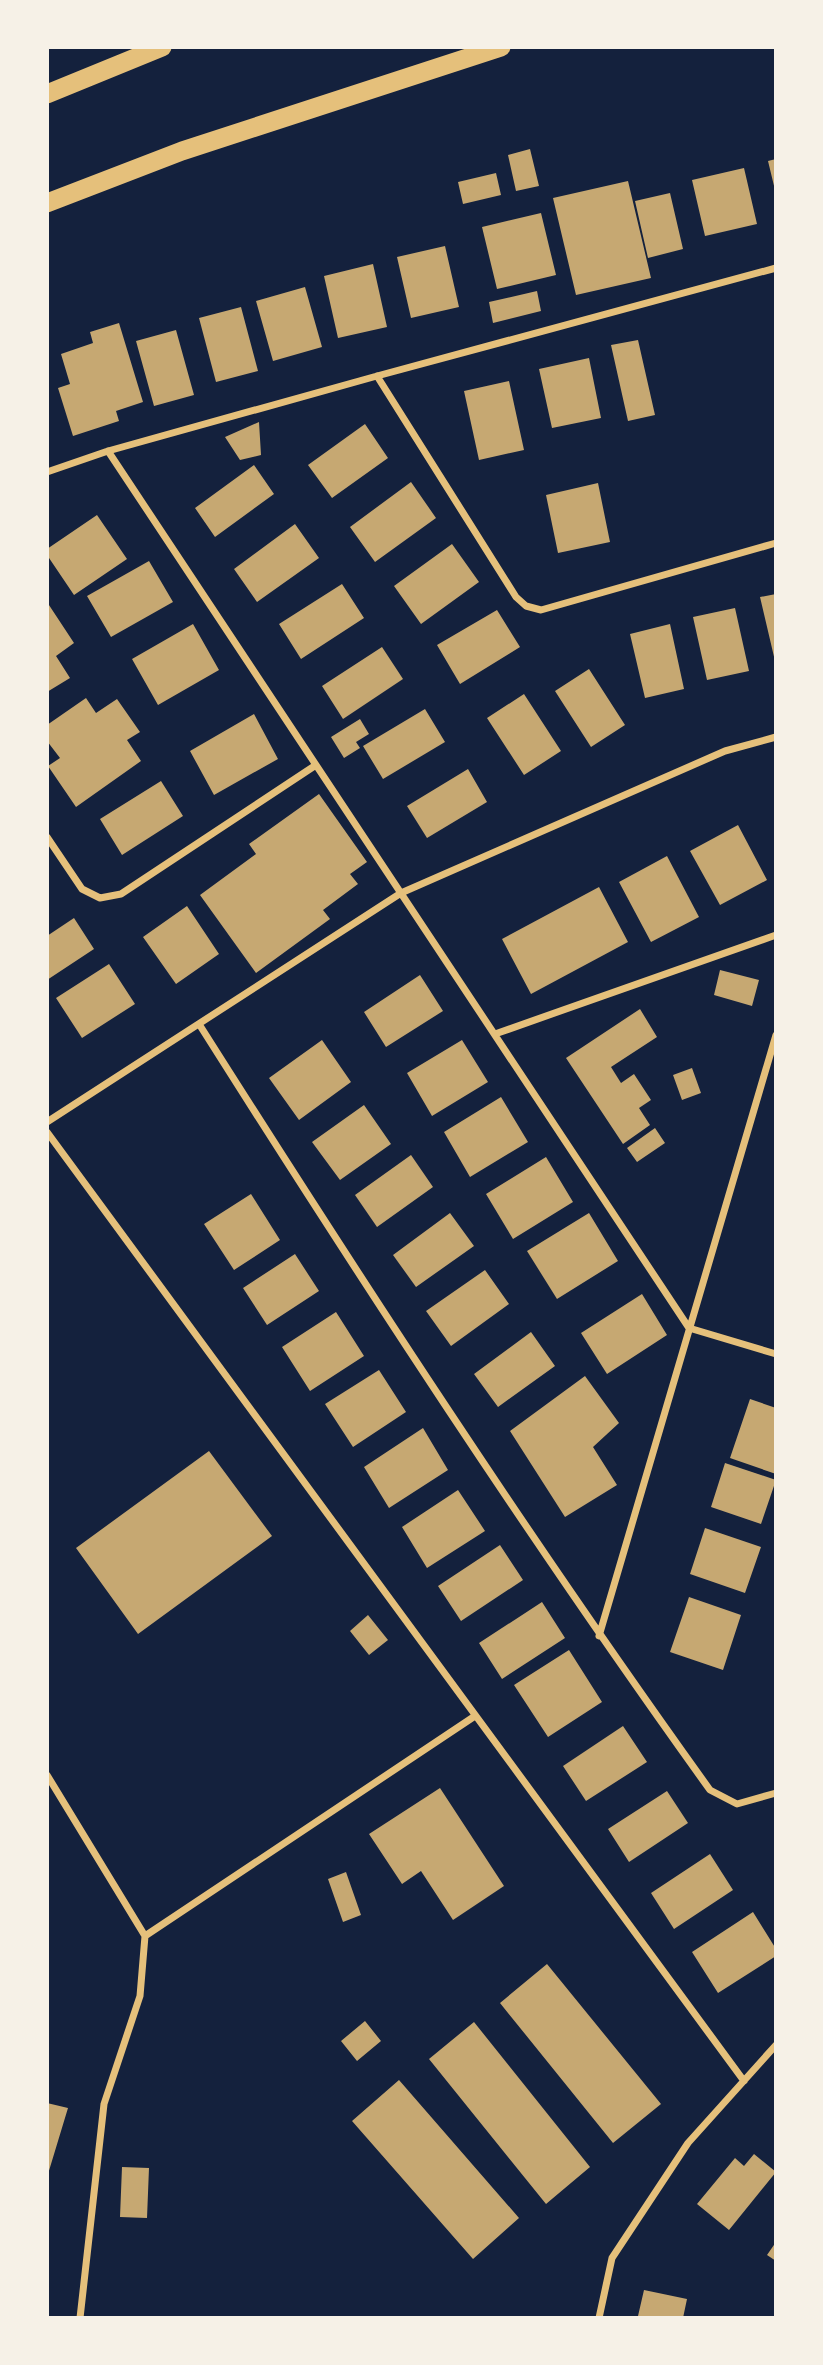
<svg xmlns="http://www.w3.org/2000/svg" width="823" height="2365" font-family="Poppins,sans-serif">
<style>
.building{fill:#c6a872}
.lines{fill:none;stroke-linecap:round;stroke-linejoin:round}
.minor{stroke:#e5c07b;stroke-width:7}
.trunk{stroke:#e5c07b;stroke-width:19}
</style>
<rect width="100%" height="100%" fill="#14213d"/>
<path class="building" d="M530 149 539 186 516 191 508 155Z
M776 159V190H775L768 161Z
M744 168 757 224 705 236 692 180Z
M496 173 501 195 463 204 458 182Z
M628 181 651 278 576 295 553 198Z
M670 193 683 249 648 258 635 201Z
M541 213 556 275 497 289 482 227Z
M445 246 459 307 411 318 397 257Z
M373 264 387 327 338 338 324 276Z
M305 287 322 347 273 361 256 301Z
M537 291 541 311 493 323 489 302Z
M241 307 258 371 216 382 199 318Z
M119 323 143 402 116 411 119 421 73 436 58 388 70 384 61 354 93 343 90 332Z
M176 330 194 395 154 406 136 341Z
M638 340 655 415 628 421 611 345Z
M589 358 601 418 552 428 539 369Z
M509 381 524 450 479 460 464 391Z
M259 422 261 455 240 460 225 437Z
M365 424 388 458 332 498 308 465Z
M254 465 274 494 215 537 195 508Z
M411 482 436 518 375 562 350 527Z
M598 483 610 542 558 553 546 495Z
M97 515 127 559 74 595 47 555V549Z
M295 524 319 558 257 602 234 569Z
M452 544 479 582 421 624 394 586Z
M149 561 173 602 111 637 87 596Z
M342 584 364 618 301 659 279 624Z
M776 594V661H775L760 597Z
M47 602 74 643 56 656 70 678 47 692Z
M735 608 749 671 707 680 693 617Z
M497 610 520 647 460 684 437 645Z
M193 624 219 670 158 705 132 659Z
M670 624 684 689 645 698 630 634Z
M382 647 403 679 343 719 322 686Z
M589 669 625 725 591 747 555 691Z
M524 694 561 751 524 775 487 718Z
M86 698 96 713 117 699 140 732 127 740 141 761 76 807 48 766 60 758 47 741V725Z
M425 709 445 742 383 779 363 746Z
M254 714 278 759 214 795 190 751Z
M360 719 369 734 356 742 360 748 344 758 331 737Z
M468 769 487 802 427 838 407 806Z
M161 781 183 816 122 855 100 819Z
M319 794 367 862 350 874 358 884 323 910 330 919 256 973 200 895 256 854 249 844Z
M738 825 767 880 720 905 690 851Z
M667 856 699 917 651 942 619 882Z
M599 887 628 942 531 994 502 939Z
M187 906 219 954 176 984 143 937Z
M74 918 94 949 47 980V936Z
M109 964 135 1004 82 1038 56 998Z
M720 970 759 980 752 1006 714 995Z
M420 975 443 1011 386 1047 364 1012Z
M640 1009 657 1037 611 1067 621 1083 634 1074 651 1100 639 1108 650 1125 623 1144 566 1058Z
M322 1040 351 1082 299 1120 269 1078Z
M462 1040 488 1082 432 1116 407 1073Z
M692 1068 701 1093 682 1100 673 1075Z
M501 1097 528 1142 470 1177 444 1132Z
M364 1105 391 1144 340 1180 312 1142Z
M655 1128 665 1143 637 1162 627 1148Z
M411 1155 433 1187 377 1227 355 1195Z
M546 1157 573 1202 513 1239 486 1194Z
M251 1194 280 1240 234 1270 204 1224Z
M450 1213 474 1246 416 1287 393 1255Z
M589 1213 618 1261 557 1299 527 1251Z
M295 1254 319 1291 267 1325 243 1288Z
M485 1270 509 1304 451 1346 426 1311Z
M642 1294 667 1335 607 1374 581 1333Z
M336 1312 364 1356 310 1391 282 1347Z
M531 1332 555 1366 498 1407 474 1374Z
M379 1370 406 1412 353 1447 325 1404Z
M585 1376 619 1423 593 1447 617 1485 565 1517 510 1431Z
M750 1399 776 1408V1474L730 1458Z
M423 1428 448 1470 389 1508 364 1467Z
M209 1451 272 1536 138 1634 76 1548Z
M725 1463 776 1480 761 1524 711 1507Z
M458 1490 485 1531 427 1568 402 1527Z
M705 1528 761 1547 745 1593 690 1574Z
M500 1545 523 1580 461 1621 438 1586Z
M689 1597 741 1615 723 1670 670 1652Z
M542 1602 565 1638 502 1679 479 1643Z
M368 1615 388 1640 369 1655 350 1631Z
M569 1650 602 1702 548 1737 514 1685Z
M623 1726 647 1762 586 1801 563 1766Z
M440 1788 504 1886 453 1920 421 1871 402 1884 369 1834Z
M667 1791 688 1823 629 1862 608 1829Z
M710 1854 733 1890 674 1929 651 1893Z
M346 1872 361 1915 343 1922 328 1879Z
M753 1912 776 1949V1956L718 1993 692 1952Z
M547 1964 661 2104 613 2143 500 2003Z
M365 2021 381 2041 357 2061 341 2041Z
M474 2022 590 2167 546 2204 429 2059Z
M399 2080 519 2218 473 2259 352 2121Z
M47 2103 68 2108 48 2174 47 2173Z
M754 2154 776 2172 729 2230 697 2204 735 2158 744 2166Z
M122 2167 149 2168 147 2218 120 2217Z
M776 2242V2261L767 2255Z
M644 2290 687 2299 683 2318 638 2316Z"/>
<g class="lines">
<path class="minor" d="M377 376 516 597 526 606 541 610 776 543
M108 451 689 1328 776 1354
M47 472 108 451 377 376 776 268
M47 837 82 889 100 898 121 894 316 765
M199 1024C363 1283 531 1541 710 1790L737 1804 776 1793
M495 1034 776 935
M47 1122 401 893 725 751 776 737
M47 1132 744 2081
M599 1636 776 1035
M47 1775 145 1936 140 1996 104 2104 80 2318
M145 1936 475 1716
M599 2318 612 2258 688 2143 776 2045"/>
<path class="trunk" d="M47 94 162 47
M47 203 182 151 501 47"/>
</g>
<rect width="823" height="2365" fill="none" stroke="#f6f1e7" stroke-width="98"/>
</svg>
